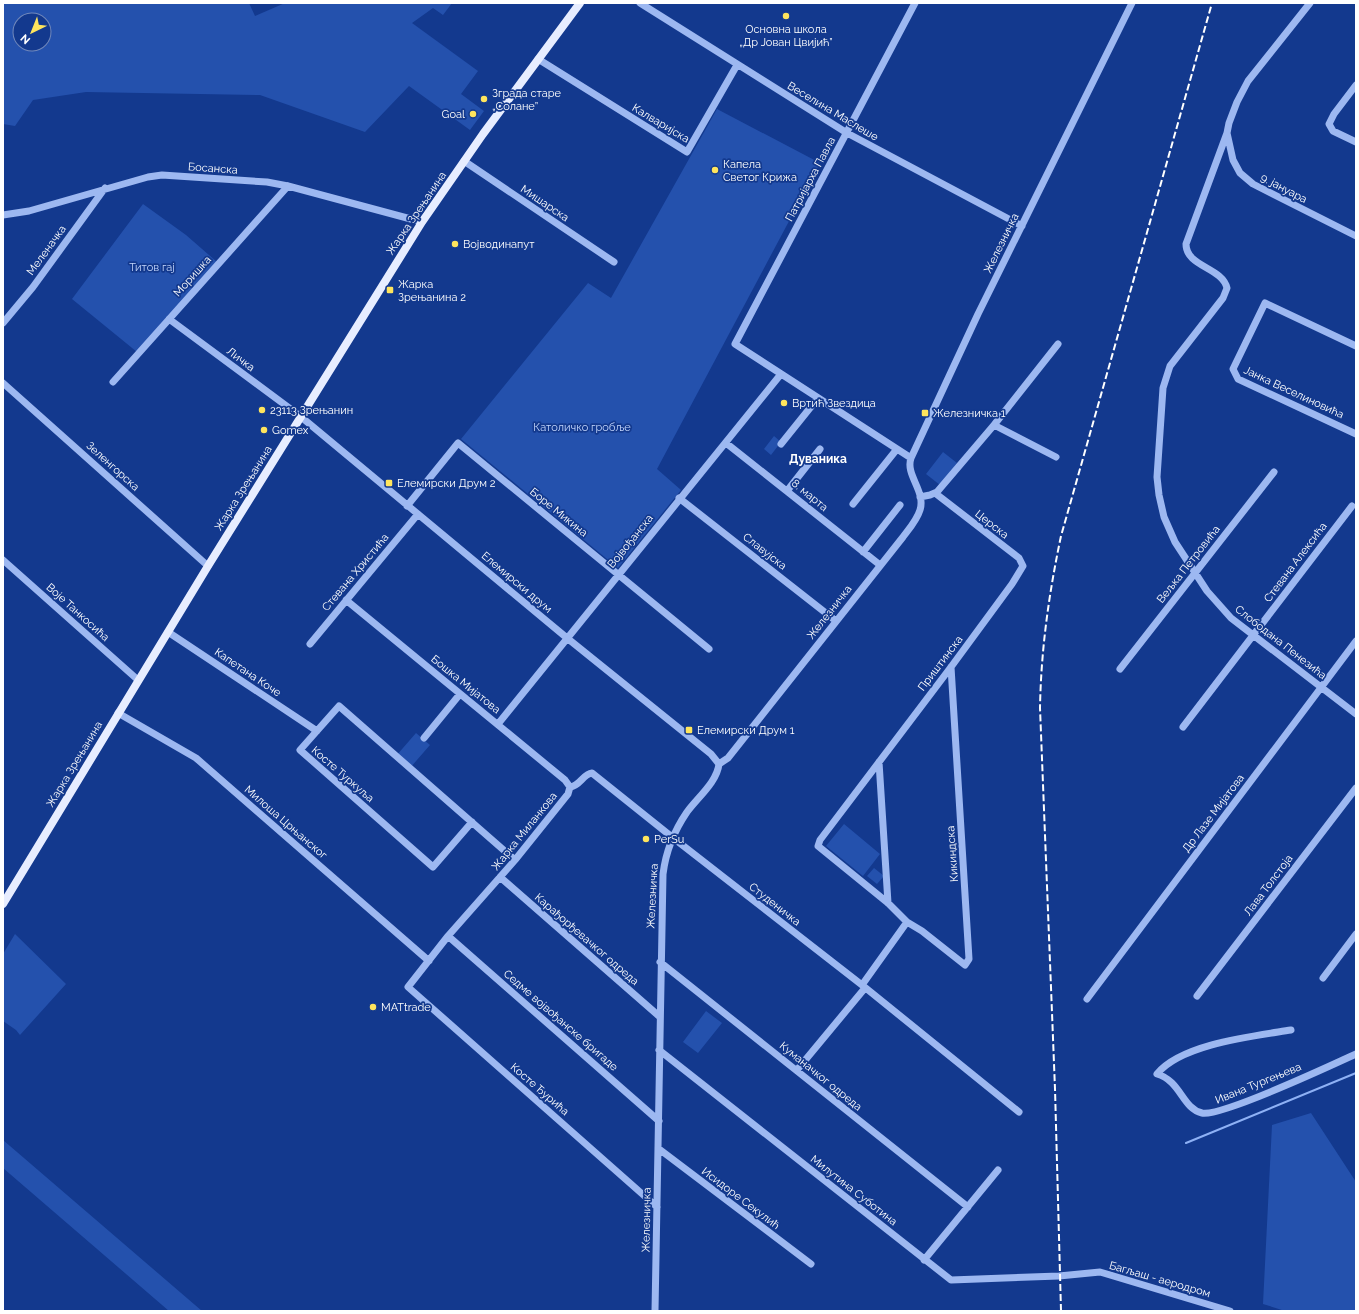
<svg xmlns="http://www.w3.org/2000/svg" width="1359" height="1314" font-family="Raleway,sans-serif">
<style>
.green{fill:#2451ad;fill-rule:evenodd}
.lines{fill:none;stroke-linecap:round;stroke-linejoin:round}
.stream{stroke:#8eb1f5;stroke-width:2}
.minor{stroke:#9db8f1;stroke-width:7}
.major{stroke:#e7edff;stroke-width:8}
.rail{stroke:#fff;stroke-width:2;stroke-dasharray:7 3;stroke-linecap:butt}
.poi-dot{fill:#ffe55d;stroke:#13398e;stroke-width:1.5}
.labels{text-anchor:middle;stroke-width:3.5;stroke-linejoin:round;paint-order:stroke}
.poi-label{font-size:11px;fill:#fff;stroke:#13398e;text-anchor:start}
.street-label{font-size:11px;fill:#fff;stroke:#13398e}
.park-label{font-size:11px;fill:#c4d6fc;stroke:#13398e}
.neighbourhood-label{font-size:12px;font-weight:bold;fill:#fff;stroke:#13398e}
</style>
<rect width="100%" height="100%" fill="#13398e"/>
<path class="green" d="M3 3H249L255 16 285 3H452L443 15 433 8 412 23 478 71 461 94 484 111 470 130 409 86 365 132 260 95 86 92 33 100 15 126 3 124ZM20 20H44V44H20Z
M717 109 820 163 657 469 681 490 618 568 461 439 588 283 611 298Z
M143 204 186 235 217 262 137 352 72 299Z
M774 436 781 442 771 455 764 449Z
M943 452 957 463 940 485 926 474Z
M416 733 430 745 410 768 396 756Z
M844 824 880 854 863 876 826 846Z
M874 868 884 876 877 884 867 876Z
M15 934 66 984 20 1035 16 1030 3 1021V954Z
M706 1011 722 1023 698 1053 683 1042Z
M1311 1113 1356 1182V1311H1285L1263 1304 1272 1125Z
M3 1140 202 1311H169L3 1168Z"/>
<g class="lines">
<path class="stream" d="M1186 1143 1356 1073"/>
<path class="minor" d="M640 3 847 133 1022 226
M1310 3 1248 81 1237 102 1229 123 1227 133 1233 160 1240 173 1253 184 1356 236
M538 59 687 152 737 65
M1356 85 1334 114 1329 124 1333 131 1356 142
M1227 133 1186 244C1186 267 1222 267 1227 288L1223 298 1170 366 1163 388 1157 477 1159 495 1164 517 1175 542 1207 591 1231 618 1356 714
M464 161 614 262
M3 215 29 211 148 177 162 175 267 182 288 186 422 222
M169 319 300 416 567 638 711 754 719 764
M3 323 33 287 105 188
M1356 346 1265 303 1233 369 1238 379 1356 434
M113 382 288 186
M3 383 208 566
M994 425 1056 457
M726 443 880 565
M781 444 818 398
M911 458 735 344 915 3
M787 491 820 449
M935 493 1019 558 1023 566 1012 584 951 667 820 840 818 846 888 903 907 922 922 931 965 965 969 959 951 667
M920 497 930 495 937 492 994 425 1058 344
M679 498 836 621
M853 504 897 449
M407 506 458 443 709 649
M863 552 900 505
M3 560 138 680
M346 600 565 780 570 787
M168 632 317 731
M310 644 418 514
M1120 669 1274 472
M118 713 196 758 429 961
M498 724 781 374
M1183 727 1352 506
M424 738 460 694
M879 762 888 903
M719 764 728 758 903 537C909 529 917 520 920 510 926 491 905 475 911 458L978 314 1132 3
M570 787 568 794 515 860 448 936 408 987 657 1207
M570 787C580 786 583 774 592 773L672 837 862 985 1019 1112
M472 822 433 867 300 750 339 706 515 860
M500 877 660 1017
M448 936 659 1121
M660 962 968 1207
M1323 978 1356 934
M862 985 907 922
M1197 996 1356 788
M1087 999 1356 641
M1291 1030C1254 1036 1181 1044 1157 1074 1181 1081 1182 1108 1202 1113 1221 1117 1332 1065 1356 1054
M659 1050 951 1280 1059 1276 1100 1272 1230 1311
M797 1070 865 988
M659 1149 811 1264
M924 1260 998 1170
M655 1311 663 874C666 850 674 831 687 812 698 797 717 782 719 764"/>
<path class="major" d="M3 904 208 566 422 222 483 134 580 3"/>
<path class="rail" d="M1061 1311 1055 1089 1040 708C1041 649 1049 593 1061 536L1212 3"/>
</g>
<g class="poi-dot">
<circle cx="786" cy="16" r="4"/>
<circle cx="484" cy="99" r="4"/>
<circle cx="473" cy="114" r="4"/>
<circle cx="715" cy="170" r="4"/>
<circle cx="455" cy="244" r="4"/>
<rect x="386" y="286" width="8" height="8" rx="2"/>
<circle cx="784" cy="403" r="4"/>
<circle cx="262" cy="410" r="4"/>
<rect x="921" y="409" width="8" height="8" rx="2"/>
<circle cx="264" cy="430" r="4"/>
<rect x="385" y="479" width="8" height="8" rx="2"/>
<rect x="685" y="726" width="8" height="8" rx="2"/>
<circle cx="646" cy="839" r="4"/>
<circle cx="373" cy="1007" r="4"/>
</g>
<g class="labels">
<g class="poi-label">
<text x="786" y="33" text-anchor="middle">Основна школа<tspan x="786" dy="13">„Др Јован Цвијић”</tspan></text>
<text x="492" y="97">Зграда старе<tspan x="492" dy="13">„Солане”</tspan></text>
<text x="465" y="118" text-anchor="end">Goal</text>
<text x="723" y="168">Капела<tspan x="723" dy="13">Светог Крижа</tspan></text>
<text x="463" y="248">Војводинапут</text>
<text x="398" y="288">Жарка<tspan x="398" dy="13">Зрењанина 2</tspan></text>
<text x="792" y="407">Вртић Звездица</text>
<text x="270" y="414">23113 Зрењанин</text>
<text x="933" y="417">Железничка 1</text>
<text x="272" y="434">Gomex</text>
<text x="397" y="487">Елемирски Друм 2</text>
<text x="697" y="734">Елемирски Друм 1</text>
<text x="654" y="843">PerSu</text>
<text x="381" y="1011">MATtrade</text>
</g>
<g class="street-label">
<text transform="translate(833 111) rotate(31)" y="4">Веселина Маслеше</text>
<text transform="translate(661 123) rotate(31)" y="4">Калваријска</text>
<text transform="translate(213 168) rotate(4)" y="4">Босанска</text>
<text transform="translate(810 179) rotate(-62)" y="4">Патријарха Павла</text>
<text transform="translate(1284 188) rotate(28)" y="4">9. јануара</text>
<text transform="translate(545 203) rotate(34)" y="4">Мишарска</text>
<text transform="translate(416 213) rotate(-56)" y="4">Жарка Зрењанина</text>
<text transform="translate(1001 243) rotate(-64)" y="4">Железничка</text>
<text transform="translate(46 250) rotate(-54)" y="4">Меленачка</text>
<text transform="translate(192 276) rotate(-48)" y="4">Моришка</text>
<text transform="translate(241 359) rotate(37)" y="4">Личка</text>
<text transform="translate(1294 392) rotate(25)" y="4">Јанка Веселиновића</text>
<text transform="translate(113 466) rotate(42)" y="4">Зеленгорска</text>
<text transform="translate(243 488) rotate(-58)" y="4">Жарка Зрењанина</text>
<text transform="translate(810 495) rotate(39)" y="4">8. марта</text>
<text transform="translate(559 512) rotate(39)" y="4">Боре Микина</text>
<text transform="translate(992 524) rotate(38)" y="4">Церска</text>
<text transform="translate(630 541) rotate(-51)" y="4">Војвођанска</text>
<text transform="translate(765 551) rotate(38)" y="4">Славујска</text>
<text transform="translate(1295 562) rotate(-53)" y="4">Стевана Алексића</text>
<text transform="translate(1188 564) rotate(-52)" y="4">Вељка Петровића</text>
<text transform="translate(355 572) rotate(-50)" y="4">Стевана Христића</text>
<text transform="translate(517 582) rotate(40)" y="4">Елемирски друм</text>
<text transform="translate(78 612) rotate(42)" y="4">Воје Танкосића</text>
<text transform="translate(829 612) rotate(-52)" y="4">Железничка</text>
<text transform="translate(1281 642) rotate(38)" y="4">Слободана Пенезића</text>
<text transform="translate(940 663) rotate(-53)" y="4">Приштинска</text>
<text transform="translate(248 672) rotate(34)" y="4">Капетана Коче</text>
<text transform="translate(466 684) rotate(39)" y="4">Бошка Мијатова</text>
<text transform="translate(74 764) rotate(-59)" y="4">Жарка Зрењанина</text>
<text transform="translate(343 774) rotate(41)" y="4">Косте Туркуља</text>
<text transform="translate(1213 813) rotate(-53)" y="4">Др Лазе Мијатова</text>
<text transform="translate(286 822) rotate(41)" y="4">Милоша Црњанског</text>
<text transform="translate(524 831) rotate(-51)" y="4">Жарка Миланкова</text>
<text transform="translate(952 854) rotate(-94)" y="4">Кикиндска</text>
<text transform="translate(1268 885) rotate(-53)" y="4">Лава Толстоја</text>
<text transform="translate(652 896) rotate(-87)" y="4">Железничка</text>
<text transform="translate(775 904) rotate(38)" y="4">Студеничка</text>
<text transform="translate(587 939) rotate(41)" y="4">Карађорђевачког одреда</text>
<text transform="translate(561 1020) rotate(41)" y="4">Седме војвођанске бригаде</text>
<text transform="translate(821 1076) rotate(39)" y="4">Куманачког одреда</text>
<text transform="translate(1258 1083) rotate(-22)" y="4">Ивана Тургењева</text>
<text transform="translate(540 1089) rotate(41)" y="4">Косте Ђурића</text>
<text transform="translate(854 1190) rotate(38)" y="4">Милутина Суботина</text>
<text transform="translate(741 1198) rotate(37)" y="4">Исидоре Секулић</text>
<text transform="translate(646 1220) rotate(-89)" y="4">Железничка</text>
<text transform="translate(1160 1279) rotate(16)" y="4">Багљаш - аеродром</text>
</g>
<g class="park-label">
<text x="152" y="271">Титов гај</text>
<text x="582" y="431">Католичко гробље</text>
</g>
<g class="neighbourhood-label">
<text x="818" y="463">Дуваника</text>
</g>
</g>
<rect width="1359" height="1314" fill="none" stroke="#ffffff" stroke-width="8"/>
<g transform="translate(32 32) rotate(223)"><circle r="19" fill="#13398e" stroke="#7188bb"/>
<path d="M0-3L7 15L0 10L-7 15Z" fill="#ffe55d"/>
<text y="-6" font-size="11" font-weight="bold" text-anchor="middle" fill="#ffffff">N</text>
</g>
</svg>
